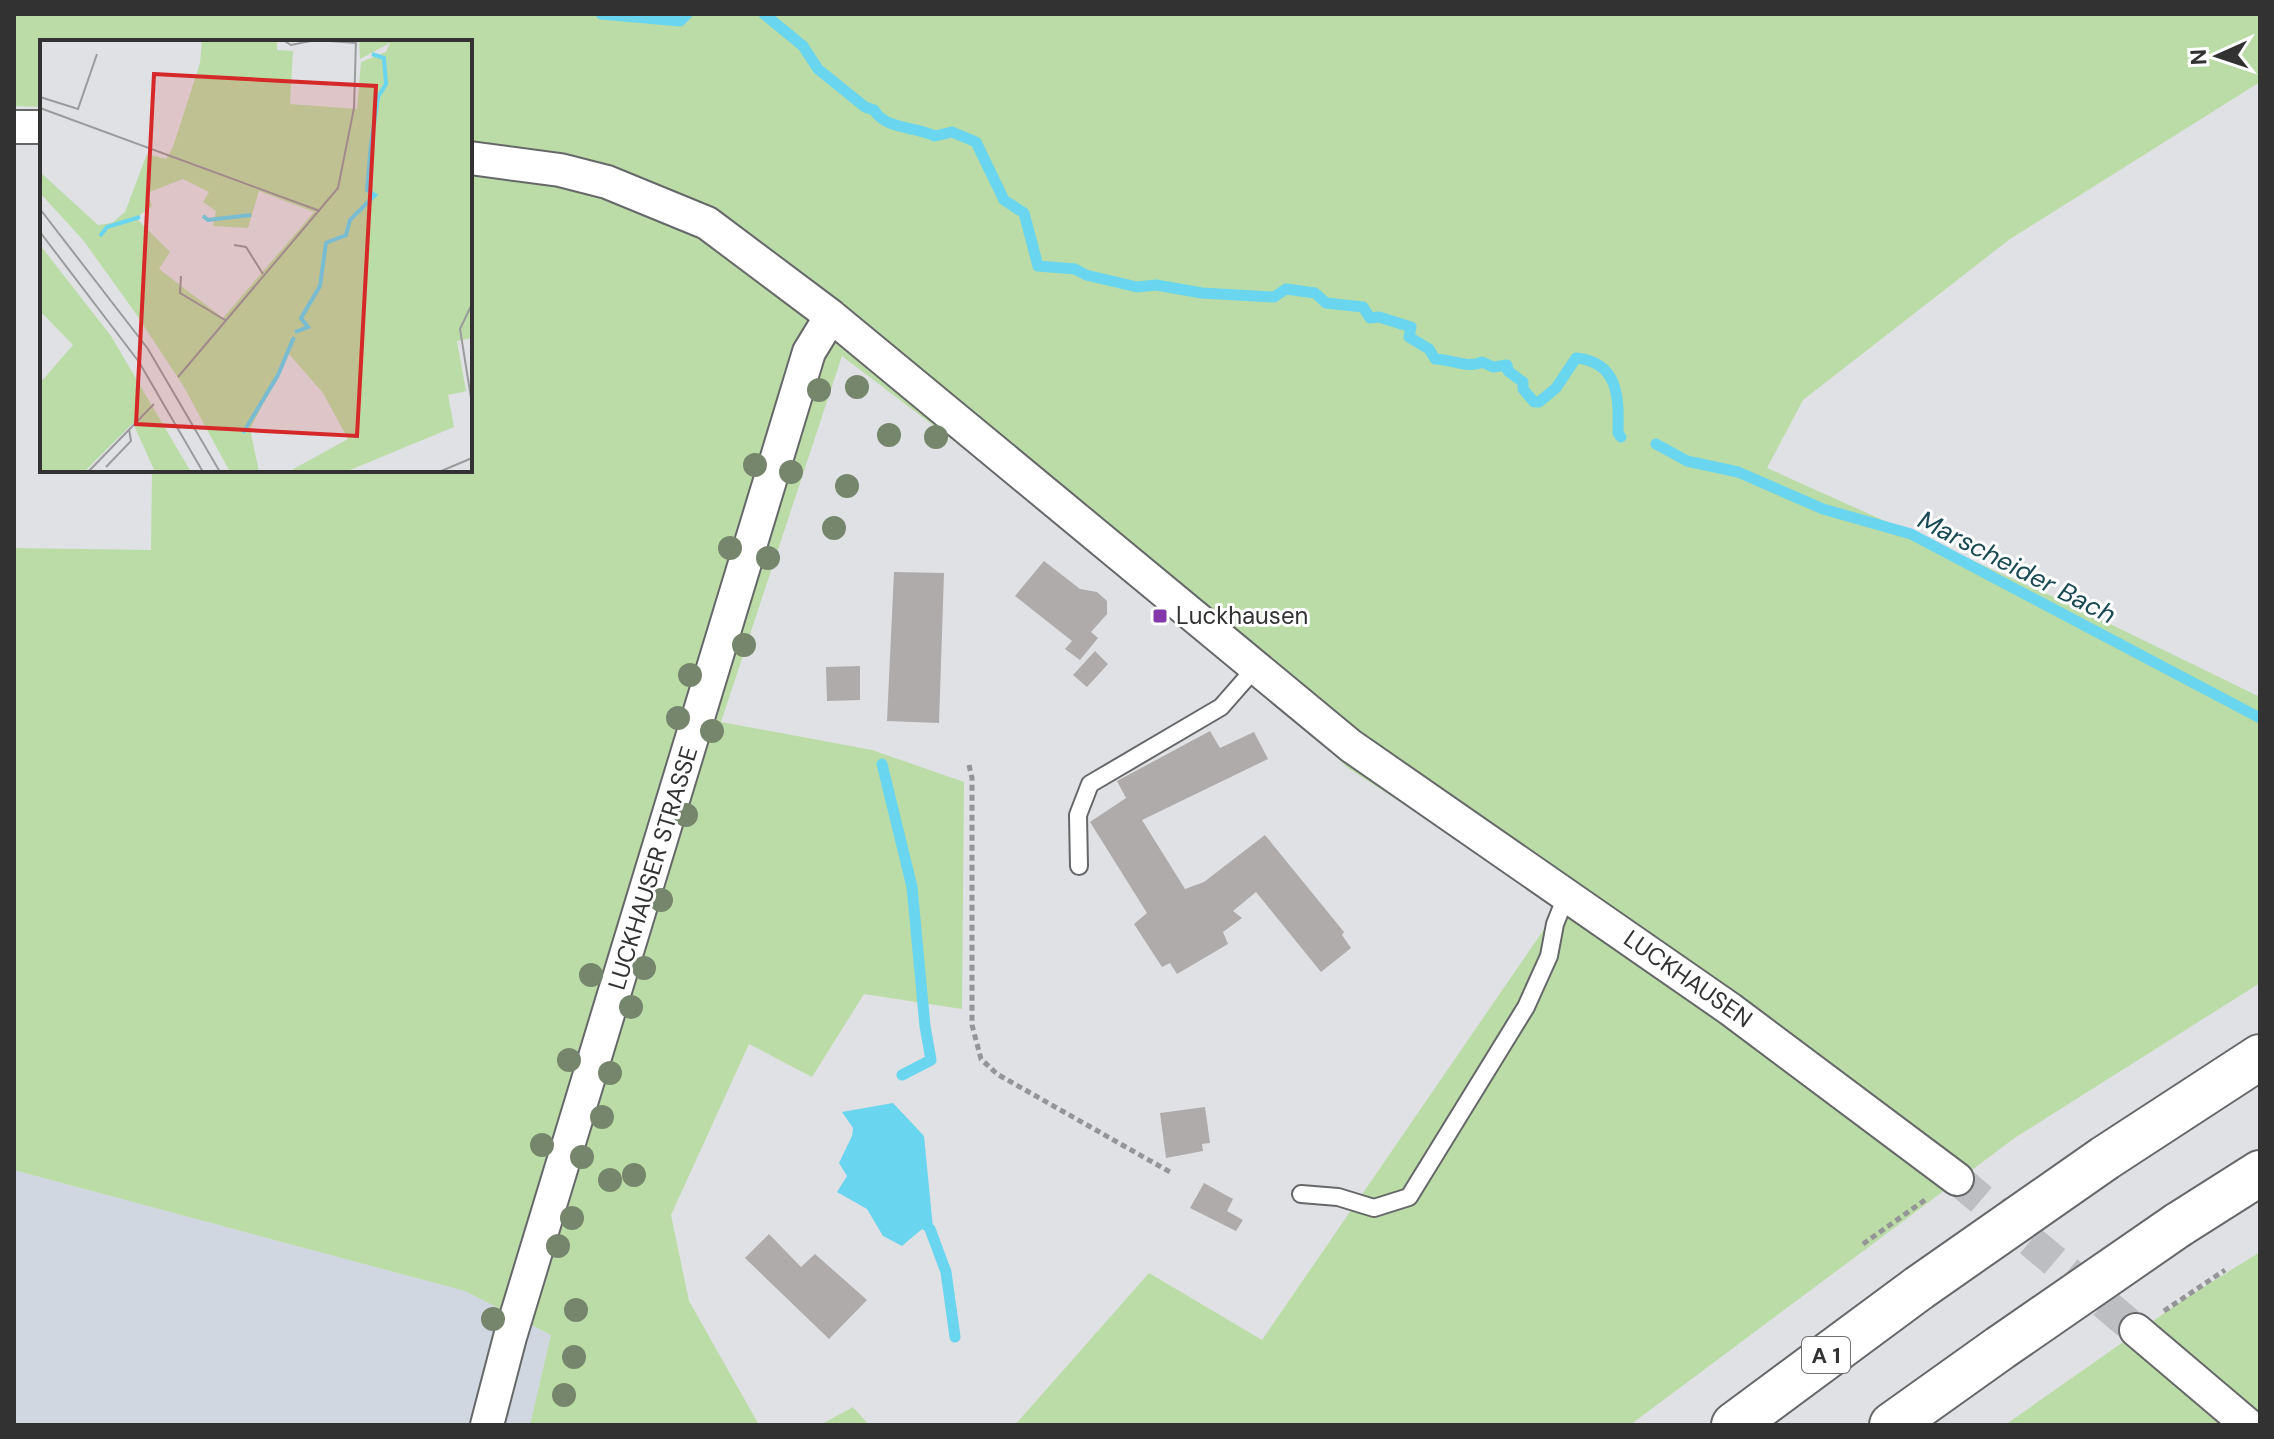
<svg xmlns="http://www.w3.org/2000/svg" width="2274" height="1439" font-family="'DM Sans',sans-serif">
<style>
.built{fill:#d0d7e0}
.green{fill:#bbdca6}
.water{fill:#69d5ee}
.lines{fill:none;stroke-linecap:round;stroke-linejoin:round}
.stream{stroke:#69d5ee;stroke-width:11}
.building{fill:#afabaa}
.minor-tunnel{stroke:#bcbec1;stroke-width:32;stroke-dasharray:32 16;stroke-linecap:butt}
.service-casing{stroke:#656769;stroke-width:20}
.minor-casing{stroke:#656769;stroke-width:36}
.motorway-casing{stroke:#656769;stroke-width:48}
.path{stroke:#949597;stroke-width:5;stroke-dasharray:6 4;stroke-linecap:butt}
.service{stroke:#fff;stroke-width:16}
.minor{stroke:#fff;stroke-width:32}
.motorway{stroke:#fff;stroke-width:44}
.motorway-bridge-casing{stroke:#656769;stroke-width:48;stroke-linecap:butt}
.motorway-bridge{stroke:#fff;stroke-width:44}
.tree{fill:#76866c}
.poi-dot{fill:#8337a8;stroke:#fff;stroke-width:3}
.labels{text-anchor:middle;stroke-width:6;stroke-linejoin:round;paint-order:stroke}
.shield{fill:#fff;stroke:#707070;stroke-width:2}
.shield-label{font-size:22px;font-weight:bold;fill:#323233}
.poi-label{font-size:24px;fill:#323233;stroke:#fff;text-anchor:start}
.street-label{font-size:24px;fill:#323233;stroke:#fff}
.water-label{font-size:26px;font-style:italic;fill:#194a54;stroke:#fff}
.inset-river{fill:none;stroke:#69d5ee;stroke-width:4}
.inset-road{fill:none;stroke:#9a9b9d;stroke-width:2}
.view{fill:#d62828;fill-opacity:0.15;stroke:#d62828;stroke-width:4}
.inset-edge{fill:none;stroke:#323233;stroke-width:4}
</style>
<rect width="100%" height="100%" fill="#dfe1e4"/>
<path class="built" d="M14 1170 465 1291 551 1335 530 1425H14Z"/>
<path class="green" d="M14 14H2260V82L2010 239 1803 400 1767 468 2067 603 2260 697V983L2016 1137 1630 1425H1015L1149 1273 1262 1340 1560 906 1348 768 1249 675 984 464 842 356 721 722 872 750 964 782 962 1009 864 994 812 1077 749 1044 671 1215 689 1301 759 1425H530L551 1335 465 1291 14 1170V548L151 550 152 470H470V42H42V107L14 106Z
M2260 1252V1425H2005L2183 1300Z
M853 1407 869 1425H820Z"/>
<path class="water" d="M893 1103 924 1136 933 1228 927 1232 922 1229 902 1246 883 1236 867 1209 837 1192 847 1176 839 1163 852 1136 853 1128 842 1112Z"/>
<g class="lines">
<path class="stream" d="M601 14 680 21 687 14
M764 14 803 46 818 69 865 107 874 110C886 130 915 126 935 136L952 132 976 142 1004 200 1024 213 1038 266 1075 269 1086 275 1137 287 1156 285 1202 293 1274 297 1286 289 1315 293 1326 303 1363 307 1370 318 1379 317 1411 327 1409 337 1429 349 1435 359C1450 359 1468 369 1482 362L1493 367 1507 365 1508 371 1523 382V389L1534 402H1539L1556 388 1576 358C1619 362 1619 398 1618 433L1621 437
M1656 444 1687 461 1738 472 1823 509 1911 534 2260 718
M882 764 912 887 925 1026 931 1060 902 1075
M930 1229 946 1272 955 1337"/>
</g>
<path class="building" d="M1044 561 1080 589 1097 592 1107 601V614L1091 632 1098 638 1080 660 1065 649 1072 641 1015 596Z
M894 572 944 573 939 723 887 721Z
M1095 651 1108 664 1087 687 1073 675Z
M860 666V700L827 701 826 667Z
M1210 731 1220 748 1254 732 1268 759 1142 820 1185 889 1204 882 1265 835 1344 932 1342 935 1351 948 1321 972 1256 892 1233 911 1242 918 1223 932 1228 944 1177 974 1170 963 1162 967 1134 924 1147 913 1090 822 1126 798 1117 781Z
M1205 1107 1210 1143 1202 1144 1203 1151 1166 1158 1160 1113Z
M1204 1183 1233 1199 1227 1211 1243 1220 1236 1231 1190 1208Z
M769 1234 801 1267 815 1254 867 1300 829 1339 745 1258Z"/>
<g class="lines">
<path class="minor-tunnel" d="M1957 1179 2136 1330"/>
<defs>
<path id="service" d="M1079 866 1078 815 1090 784 1221 707 1257 666
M1301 1194 1338 1197 1374 1208 1409 1197 1526 1007 1549 956 1555 924 1567 894"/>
<path id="minor" d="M14 127H42
M470 158 560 170 607 182 707 223 831 316 1351 746 1730 1009 1957 1179
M2136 1330 2248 1425
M487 1425 510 1337 809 352 831 316"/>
<path id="motorway" d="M2105 1158 2260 1057
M2178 1225 2260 1173
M1734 1425 1919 1288
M1892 1425 2000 1348"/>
</defs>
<use href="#service" class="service-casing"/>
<use href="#minor" class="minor-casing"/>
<use href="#motorway" class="motorway-casing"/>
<path class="path" d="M969 765 972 778V1025L981 1059 997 1074 1170 1172
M1863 1244 1925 1200
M2164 1311 2225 1270"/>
<use href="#service" class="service"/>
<use href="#minor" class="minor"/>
<use href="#motorway" class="motorway"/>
<defs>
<path id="motorway-bridge" d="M1919 1288 2105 1158
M2000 1348 2178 1225"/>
</defs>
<use href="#motorway-bridge" class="motorway-bridge-casing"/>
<use href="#motorway-bridge" class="motorway-bridge"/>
</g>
<g class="tree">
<circle cx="857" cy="387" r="12"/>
<circle cx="819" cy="390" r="12"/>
<circle cx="889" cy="435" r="12"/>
<circle cx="936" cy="437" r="12"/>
<circle cx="755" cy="465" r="12"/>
<circle cx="791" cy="472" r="12"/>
<circle cx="847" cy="486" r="12"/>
<circle cx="834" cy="528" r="12"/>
<circle cx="730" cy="548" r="12"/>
<circle cx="768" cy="558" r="12"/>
<circle cx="744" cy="645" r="12"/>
<circle cx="690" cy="675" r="12"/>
<circle cx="678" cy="718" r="12"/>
<circle cx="712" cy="731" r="12"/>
<circle cx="686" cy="815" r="12"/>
<circle cx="661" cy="900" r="12"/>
<circle cx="644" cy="968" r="12"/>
<circle cx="591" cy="975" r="12"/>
<circle cx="631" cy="1007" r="12"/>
<circle cx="569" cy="1060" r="12"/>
<circle cx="610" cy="1073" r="12"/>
<circle cx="602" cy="1117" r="12"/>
<circle cx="542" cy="1145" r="12"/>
<circle cx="582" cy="1157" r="12"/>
<circle cx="634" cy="1175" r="12"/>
<circle cx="610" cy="1180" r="12"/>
<circle cx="572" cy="1218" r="12"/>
<circle cx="558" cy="1246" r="12"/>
<circle cx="576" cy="1310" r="12"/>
<circle cx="493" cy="1319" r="12"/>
<circle cx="574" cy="1357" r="12"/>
<circle cx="564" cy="1395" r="12"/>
</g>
<rect class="poi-dot" x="1152" y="608" width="16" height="16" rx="4"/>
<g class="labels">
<rect class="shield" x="1802" y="1337" width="48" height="36" rx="6"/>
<g class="shield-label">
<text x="1826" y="1363">A 1</text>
</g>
<g class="poi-label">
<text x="1176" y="624">Luckhausen</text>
</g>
<g class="street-label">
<text transform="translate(653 868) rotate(-73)" y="8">LUCKHAUSER STRASSE</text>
<text transform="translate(1688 979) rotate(35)" y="8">LUCKHAUSEN</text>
</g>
<g class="water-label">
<text transform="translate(2017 567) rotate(27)" y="9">Marscheider Bach</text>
</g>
</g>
<g transform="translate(40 40)">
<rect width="432" height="432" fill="#dfe1e4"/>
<path d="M162 0H237V10L253 11 250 64 317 69 321 22 346 12 350 3 320 19 319 0H432V298L417 301 426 351 408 355 414 387 305 432H248L308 399 283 353 249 314 210 389 219 432H190L144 347 94 271 43 200 0 153V132L58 185 72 183 85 172 107 114 126 119 133 107 160 23ZM143 139 169 152 163 162 176 171 173 186 208 188 219 151 274 172 183 278 119 229 130 212 96 178 112 166 107 153ZM0 205 71 296 151 432H115L93 383 44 432H0V343L33 305 0 271Z" fill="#bbdca6" fill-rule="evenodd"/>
<path class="inset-river" d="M163 176 168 180 211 175M60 196 67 187 100 177M255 292 268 287 261 278 280 246 286 203 306 195 310 180 335 155 327 150 331 104 338 57 346 44 344 18 332 14M203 393 238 335 254 297"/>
<path class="inset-road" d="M243 0 251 5 276 0M277 0 316 3M0 57 38 69 57 14M0 68 280 171M0 169 108 309 180 432M0 192 99 322 163 432M194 205 206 207 223 234M141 236 140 253 185 280M432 264 420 289 432 364M138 337 298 148 314 68 316 0M66 427 91 401 89 389M48 432 114 364M399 432 432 418"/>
<path class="view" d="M114 34 336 46 317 396 96 384Z"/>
<rect width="432" height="432" class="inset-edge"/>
</g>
<rect width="2274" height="1439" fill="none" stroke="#323233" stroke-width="32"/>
<g transform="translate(2218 56) rotate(267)" stroke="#ffffff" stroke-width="6" paint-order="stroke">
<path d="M0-6L14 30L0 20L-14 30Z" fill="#323233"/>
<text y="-12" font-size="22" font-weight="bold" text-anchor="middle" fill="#323233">N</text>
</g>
</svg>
